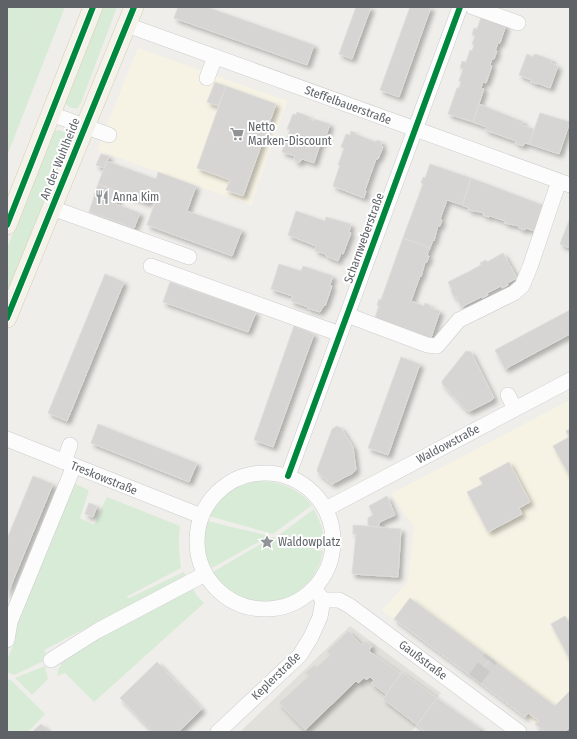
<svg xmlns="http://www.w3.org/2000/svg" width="577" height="739" font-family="'Fira Sans Condensed',sans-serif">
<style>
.commercial{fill:#f7f3e4}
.education{fill:#e2e0da}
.green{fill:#d8ebd6}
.building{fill:#d6d5d3;stroke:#deddd9;filter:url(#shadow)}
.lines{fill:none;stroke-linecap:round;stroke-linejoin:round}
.minor-tunnel{stroke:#cbcbca;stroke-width:15;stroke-dasharray:15 8;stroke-linecap:butt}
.minor-casing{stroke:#cbcccc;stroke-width:16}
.major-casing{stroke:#d7ceb8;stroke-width:20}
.minor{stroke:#fdfcfc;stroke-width:15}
.major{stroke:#f4f2e9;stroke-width:19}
.rail{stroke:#e4e4e4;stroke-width:3;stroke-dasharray:1 5;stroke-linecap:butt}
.cycleway-casing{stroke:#fff;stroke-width:8}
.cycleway{stroke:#00873e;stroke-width:6}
.labels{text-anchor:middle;stroke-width:4;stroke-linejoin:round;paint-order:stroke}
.street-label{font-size:12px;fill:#5f6368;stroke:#fff}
.poi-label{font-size:12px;fill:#5f6368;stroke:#fff;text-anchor:start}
</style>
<defs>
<filter id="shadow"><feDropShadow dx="3.5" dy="3.5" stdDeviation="2" flood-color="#0004"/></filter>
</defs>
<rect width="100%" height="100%" fill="#efeeea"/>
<path class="commercial" d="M138 48 287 101 251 205 97 150Z
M570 400V732H545L382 610 408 582 414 527 391 494Z"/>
<path class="education" d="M350 626 441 693 411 732H240Z"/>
<path class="green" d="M7 7H65L7 156Z
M101 7H117L81 103 78 108C73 109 70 108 66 104L67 97Z
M59 130 69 134 68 144 7 293V248L53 134 55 131Z
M260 481C280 481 299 489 312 505L273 534 209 516C219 495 237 484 260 481Z
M71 482 89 490 80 518 94 525 107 497 180 526C178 540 179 554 181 568L126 597 129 598 184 572 186 576 44 650 48 659 14 675 7 672V660L13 646V628Z
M314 509 322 527 324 546 279 535Z
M207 521 269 536 210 569C202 554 201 537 207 521Z
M273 537 323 551C313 608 243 620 211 573Z
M193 588 197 596 204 603 94 702 65 673 57 676C58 665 64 660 71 653Z
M45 666 48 679 32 695 15 678Z
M7 679 11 680 45 714 28 732H7Z"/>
<path class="building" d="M178 7H207L314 45 307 65 174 18Z
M356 7H371L352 59 339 54Z
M410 7H431L399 97 380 90Z
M481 17 506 25 500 43H498L495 51H497L494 59H492L490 65 492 66 486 83 483 82 481 88 484 89 473 122 448 114 457 88H459L461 82 459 81 463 69 460 68 462 61 466 62 470 50 472 51 474 45 472 44 475 36 472 35 474 28 477 29Z
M527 54 533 57 535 54 552 60 551 63 558 66 550 88 537 83V84L530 81 531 80 519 75Z
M215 82 226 86 218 106 207 102Z
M226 86 276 104 243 196 226 190 230 180 197 168Z
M479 104 524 122 522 125 534 129 529 144 525 143 523 146 515 143 516 141 485 130 486 127 473 122Z
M297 112 310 117 309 119 314 121V119L330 124 324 142 321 141 314 163 302 159 300 162H296L294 159 295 156 282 152 290 130 287 129 293 114 296 115Z
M540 113 570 122 559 154 529 144Z
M351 131 356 133 355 134 376 142 377 140 382 142 381 146 383 147 378 159H376L365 190 366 191 364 198 333 186 340 165H338L344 148 341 147 346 134 350 135Z
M101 154 109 156 104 168 96 165Z
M107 161 156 179 158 172 196 186 187 211 242 230 232 256 147 225 156 200 150 197 148 203 98 184Z
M430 164 471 178 462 205 447 200 440 219 442 220 440 226H438L437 229 434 241 433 240 430 248 403 238 423 184 421 183 423 177 425 178Z
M471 178 543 205 534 231 526 228 525 230 519 228V226L504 223 505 221 490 216 489 217 483 215 484 213 480 212 468 210 469 208 462 205Z
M98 184 120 192 116 204 140 213 134 228 89 212Z
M296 211 325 221 326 217 351 224 349 232 351 233 343 254 341 253 338 261 326 256V254L315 251 316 246 288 235Z
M570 218V248L560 244Z
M403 238 430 248 427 255 429 256 427 262H425L421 277 420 276 411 301 424 306 425 303 431 306V308L440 311 431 338 421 335 420 337 414 334 415 332 375 318 379 306 377 305 379 299 381 300Z
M503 253 517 278 507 283 508 285 502 288 501 286 487 293 488 295 482 298 481 297 461 307 456 296 454 297 451 291 452 290 448 282 468 272 481 265 480 263 486 260 487 262Z
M279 264 301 271 303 266 333 276 330 285 332 286 325 306 324 305 320 312 307 308 308 307 291 301 292 296 271 289Z
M105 274 124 282 67 421 48 413Z
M170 282 256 312 248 332 163 302Z
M570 310V334L505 369 495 350Z
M294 326 314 334 273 447 254 440Z
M466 351 471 352 494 398 492 400 470 411 466 410 442 384V381Z
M401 357 420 364 388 455 368 448Z
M98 424 197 463 189 482 91 443Z
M337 426 341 428 353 447 356 470 353 473 332 484 319 474 317 470 332 429Z
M570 429V477L553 446 569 437 566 431Z
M509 462 530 502 519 508 522 514 488 532 467 492 483 484 479 478Z
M33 476 53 484 7 595V539Z
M387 496 395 515 380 522 378 527 368 526V518L373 515 369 506Z
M89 503 97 506 93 517 85 514Z
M353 525 401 529 398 577 352 574 356 534H353Z
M410 598 491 658 475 679 394 619Z
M565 616 568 621 570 620V660L551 624Z
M348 631 362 645 365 641 372 646 369 651 401 674 386 694 371 683 374 680 370 677 368 679H365V677L358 683 356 681 305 730 279 703 309 676 305 673 314 665 317 667 330 655 327 651Z
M491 658 555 706 570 691V727L565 732H545L535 724 539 721 528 713 525 717 475 679Z
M157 662 202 709 178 732H153L120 698Z
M401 672 437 698 417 725 383 699 401 674Z
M437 698 481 729 478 732H426L423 730 417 725Z
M41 724 49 732H32Z"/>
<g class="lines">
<path class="minor-tunnel" d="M475 679 491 658"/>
<defs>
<path id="minor" d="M473 7 518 23
M127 25 570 185
M207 78 215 57
M51 114 109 135
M52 208 189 257
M151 266 340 334
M347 315 427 345 437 346 459 320 514 293 522 286 530 267 559 181
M508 395 515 409
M7 439 201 516
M64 462 70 445
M197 541a68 68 0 1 1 136 0a68 68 0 1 1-136 0Z
M288 476 460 7
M326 509 570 380
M323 600H339L350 606 519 732
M7 640 10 622 74 466
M51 660 97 631 205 574
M218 732 300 655 311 637 320 617 323 600 317 592"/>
<path id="major" d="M7 225 93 7
M7 318 134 7"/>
</defs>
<use href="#minor" class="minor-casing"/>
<use href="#major" class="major-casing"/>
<use href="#minor" class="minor"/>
<use href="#major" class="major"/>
<path class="rail" d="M7 97 42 7"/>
<defs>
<path id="cycleway" d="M7 225 93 7
M7 318 134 7
M288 476 460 7"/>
</defs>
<use href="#cycleway" class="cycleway-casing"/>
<use href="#cycleway" class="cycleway"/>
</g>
<defs>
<symbol id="supermarket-bare" viewBox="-9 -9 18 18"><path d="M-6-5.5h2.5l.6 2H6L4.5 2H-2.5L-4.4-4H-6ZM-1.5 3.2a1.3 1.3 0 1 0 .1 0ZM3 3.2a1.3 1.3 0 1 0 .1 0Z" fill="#919496" stroke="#fff" stroke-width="2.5" paint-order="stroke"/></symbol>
<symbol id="restaurant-bare" viewBox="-9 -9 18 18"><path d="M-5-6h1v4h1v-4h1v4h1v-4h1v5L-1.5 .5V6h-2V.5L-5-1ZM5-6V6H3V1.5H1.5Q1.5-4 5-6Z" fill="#919496" stroke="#fff" stroke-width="2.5" paint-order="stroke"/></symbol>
<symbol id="sight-bare" viewBox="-9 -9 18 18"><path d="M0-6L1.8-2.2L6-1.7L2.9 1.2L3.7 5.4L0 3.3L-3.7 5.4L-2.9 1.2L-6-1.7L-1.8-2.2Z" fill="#919496" stroke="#fff" stroke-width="2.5" paint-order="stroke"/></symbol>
</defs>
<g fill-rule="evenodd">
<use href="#supermarket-bare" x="227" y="124" width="20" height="20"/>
<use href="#restaurant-bare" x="92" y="187" width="20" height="20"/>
<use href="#sight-bare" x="257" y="532" width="20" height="20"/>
</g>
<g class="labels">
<g class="street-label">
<text transform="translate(348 105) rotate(20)" y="4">Steffelbauerstraße</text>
<text transform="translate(60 159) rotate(-68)" y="4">An der Wuhlheide</text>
<text transform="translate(364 238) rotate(-70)" y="4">Scharnweberstraße</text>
<text transform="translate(448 444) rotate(-28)" y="4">Waldowstraße</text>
<text transform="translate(104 478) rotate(22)" y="4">Treskowstraße</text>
<text transform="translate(423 660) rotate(37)" y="4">Gaußstraße</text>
<text transform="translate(276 676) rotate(-44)" y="4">Keplerstraße</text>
</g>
<g class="poi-label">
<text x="248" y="131">Netto<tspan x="248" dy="14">Marken-Discount</tspan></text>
<text x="113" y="201">Anna Kim</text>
<text x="278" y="546">Waldowplatz</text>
</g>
</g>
<rect width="577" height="739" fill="none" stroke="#5f6368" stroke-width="16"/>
</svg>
